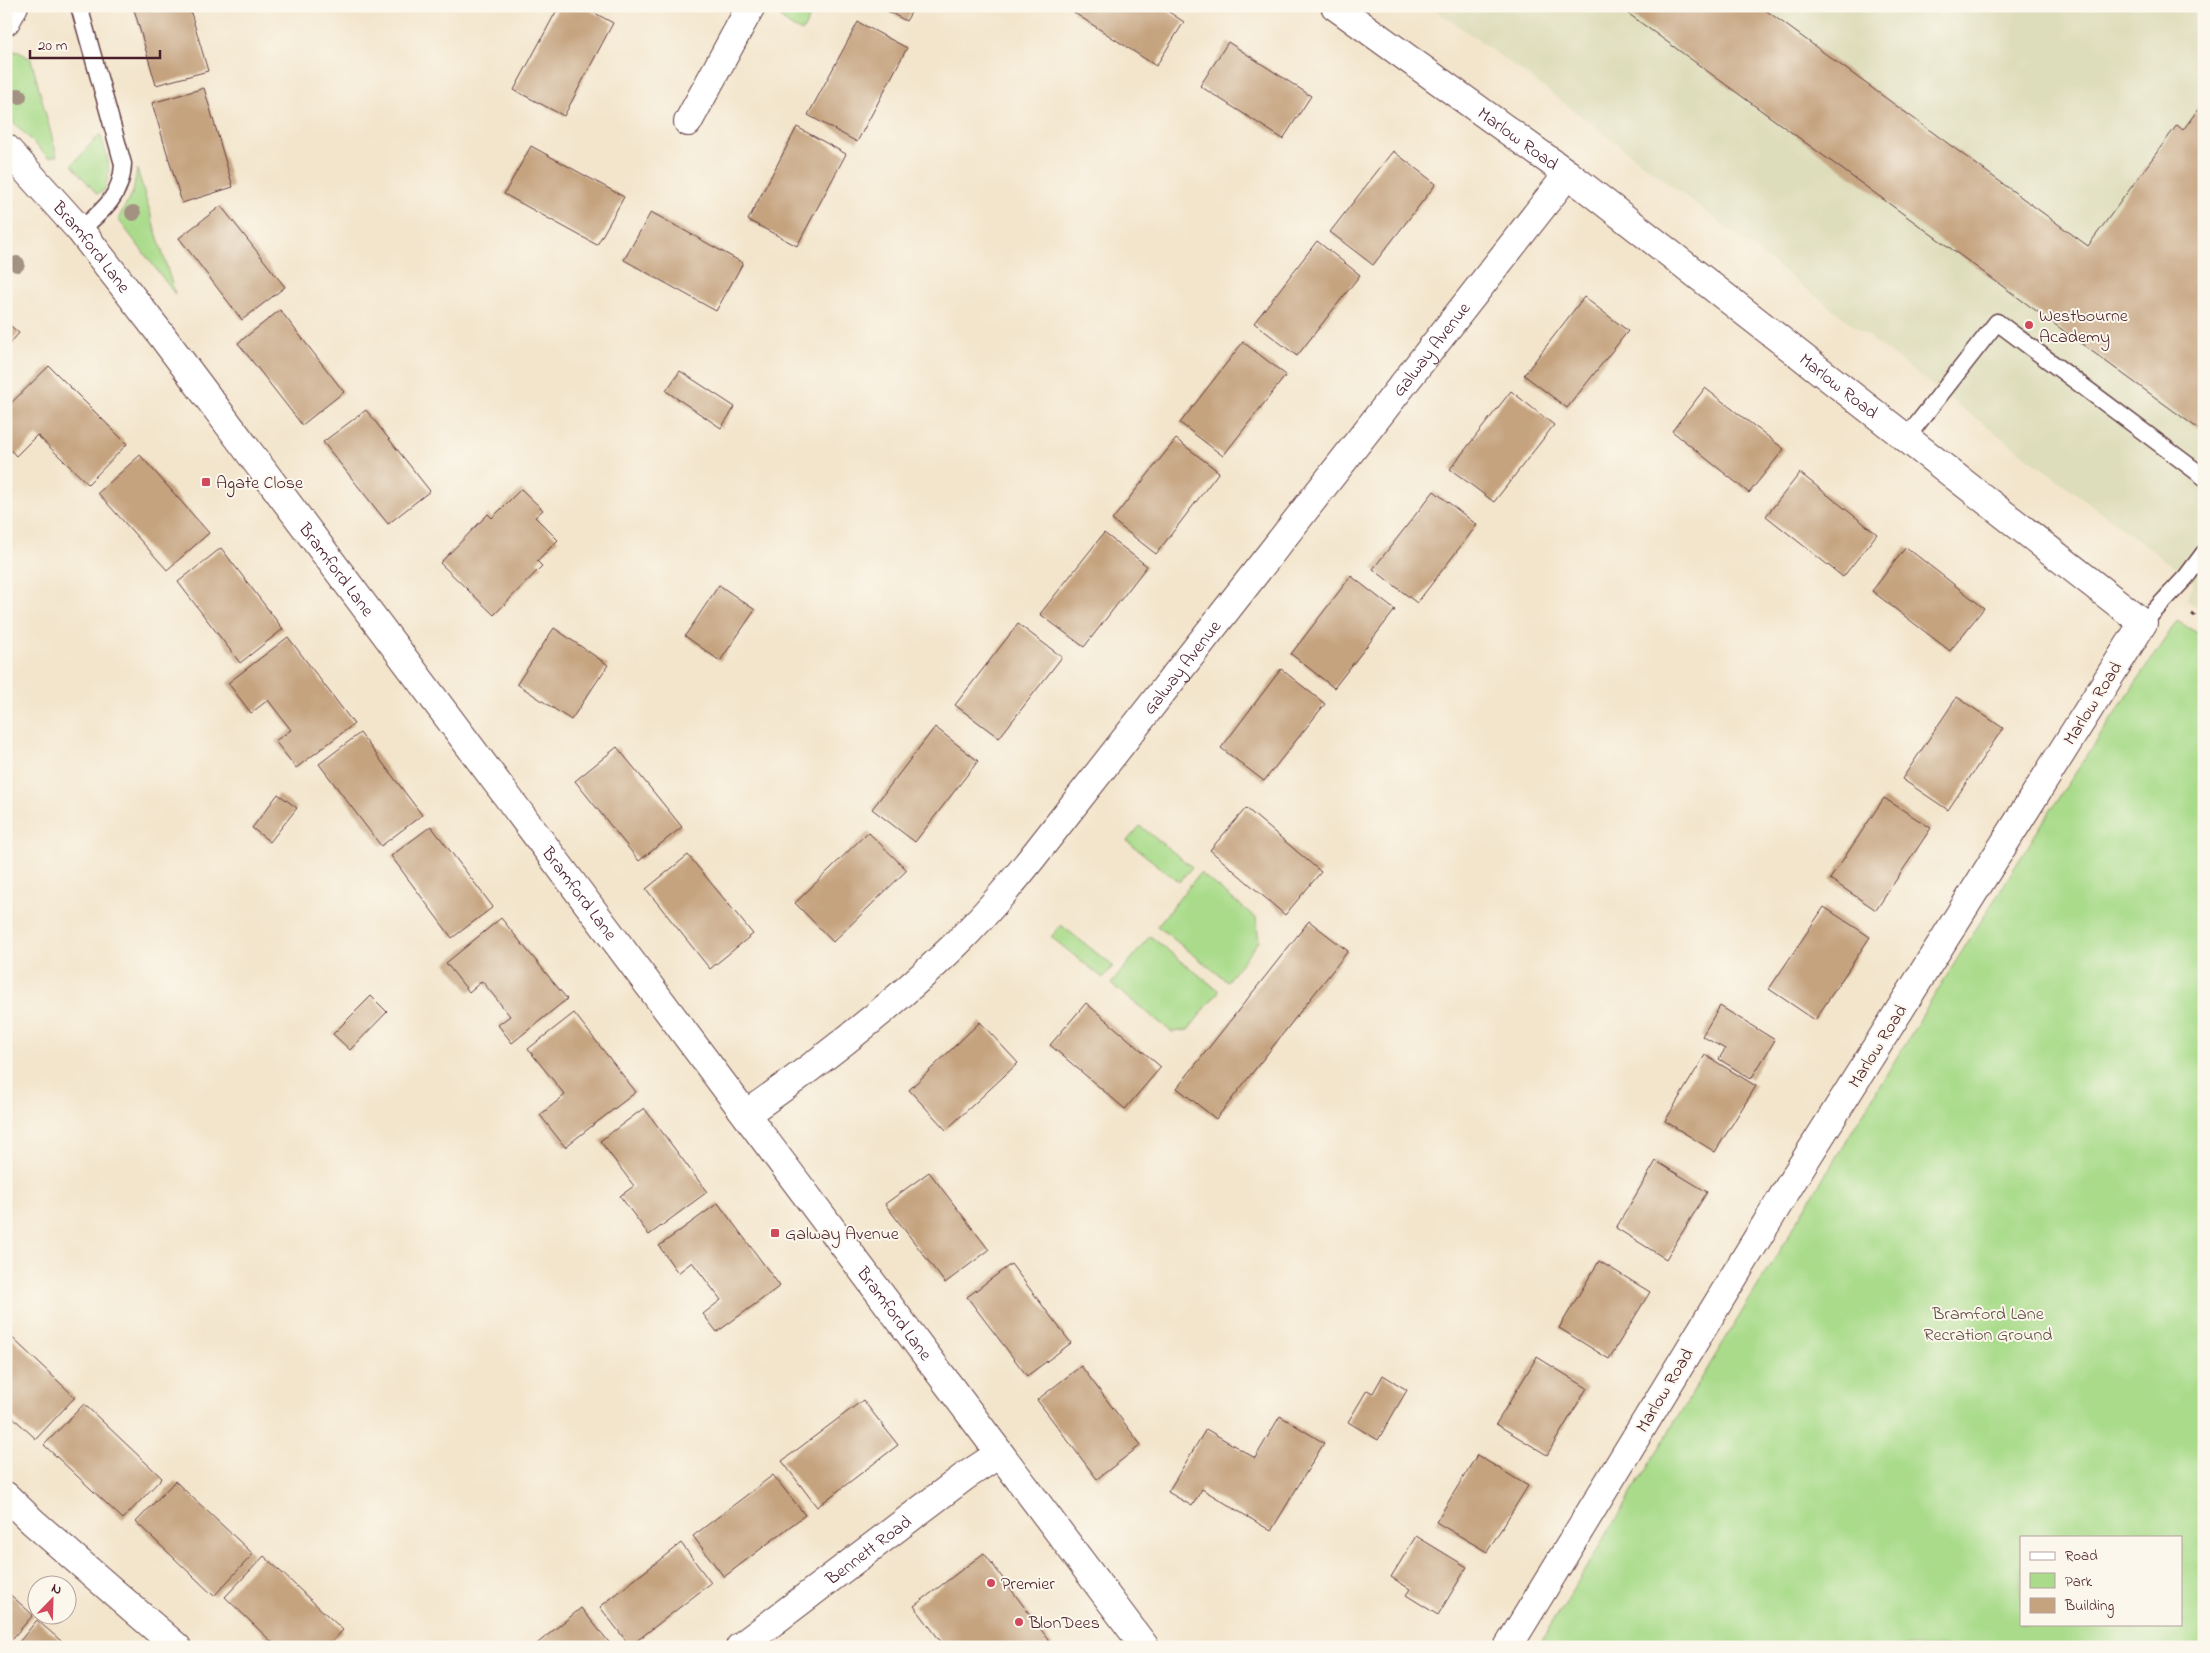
<svg xmlns="http://www.w3.org/2000/svg" width="2210" height="1653" font-family="'Indie Flower',sans-serif">
<style>
.built{fill:#deddbb}
.green{fill:#a9db8a;stroke:#7a7d5a;fill-rule:evenodd}
.building{fill:#c5a37f}
.lines{fill:none;stroke-linecap:round;stroke-linejoin:round}
.lane-casing{stroke:#633d43;stroke-width:19}
.street-casing{stroke:#633d43;stroke-width:30}
.secondary-casing{stroke:#633d43;stroke-width:30}
.path{stroke:#633d43;stroke-width:3;stroke-dasharray:4 4;stroke-linecap:butt}
.lane{stroke:#fff;stroke-width:16}
.street{stroke:#fff;stroke-width:28}
.secondary{stroke:#fff;stroke-width:28}
.tree{fill:#a39281}
.poi-dot{fill:#d1495b;stroke:#fbf7ec;stroke-width:2}
.labels{text-anchor:middle;stroke-width:4;stroke-linejoin:round;paint-order:stroke}
.street-label{font-size:18px;fill:#4a1f2b;stroke:#fbf7ec}
.poi-label{font-size:18px;fill:#4a1f2b;stroke:#fbf7ec;text-anchor:start}
.park-label{font-size:18px;fill:#624e43;stroke:#fbf7ec}
</style>
<rect width="100%" height="100%" fill="#fbf7ec"/>
<filter id="ink" filterUnits="userSpaceOnUse"><feTurbulence type="fractalNoise" baseFrequency=".02" numOctaves="2"/><feDisplacementMap in="SourceGraphic" scale="10" xChannelSelector="R" yChannelSelector="G"/><feConvolveMatrix kernelMatrix="1 2 1 2 8 2 1 2 1" color-interpolation-filters="sRGB"/></filter>
<filter id="wash" filterUnits="userSpaceOnUse"><feTurbulence type="fractalNoise" baseFrequency=".0096" numOctaves="4" result="noise"/><feDisplacementMap in="SourceGraphic" scale="20" xChannelSelector="R" yChannelSelector="G"/><feGaussianBlur stdDeviation="1.12" result="paint"/><feColorMatrix in="noise" values="0 0 0 0 0 0 0 0 0 0 0 0 0 0 0 0 0 1.4 0 .05"/><feComposite in="paint" operator="in"/></filter>
<g filter="url(#wash)">
<rect width="100%" height="100%" fill="#f3e5cc"/>
<path class="built" d="M1430 6H2204V611L2186 600 2194 582 1942 393 1534 80Z"/>
<path class="green" d="M776 6H816L802 32C790 26 779 21 776 6Z
M8 50 19 52 31 59 57 156 48 157 14 123 6 112V54Z
M100 134C107 154 113 171 104 191L97 194 72 165Z
M137 169 175 294 118 219 133 192Z
M2177 621 2204 637V1647H1538L1936 993 2050 811ZM2021 1537H2181V1624H2021Z
M1140 826 1192 867 1179 882 1127 841Z
M1200 873 1256 918 1259 941 1227 981 1157 926Z
M1061 925 1113 966 1103 978 1051 937Z
M1150 936 1219 991 1188 1030 1172 1032 1111 984Z"/>
<g id="blocks">
<path class="building" d="M133 6H189L208 71 156 85Z
M559 6H582L613 23 564 116 514 90Z
M878 6H915L906 21Z
M1077 6H1160L1184 22 1156 66 1073 12Z
M1623 6H1760L2088 246 2177 125 2183 130 2204 101V433L1622 9Z
M858 22 907 48 857 142 808 115Z
M1228 42 1311 96 1283 139 1200 86Z
M204 88 233 187 182 203 152 103Z
M797 127 846 154 797 246 748 220Z
M531 146 624 197 597 245 504 194Z
M1393 151 1436 184 1373 265 1330 232Z
M221 206 285 287 242 320 179 238Z
M651 212 743 263 716 311 624 260Z
M1317 241 1360 275 1297 356 1254 323Z
M1584 297 1628 331 1567 408 1524 375Z
M280 310 344 392 302 425 238 343Z
M6 322 19 333 6 348Z
M1243 342 1286 375 1223 456 1180 423Z
M49 366 127 444 88 484 37 435 16 456 6 445V408Z
M680 371 735 407 721 428 666 391Z
M1705 388 1784 449 1749 493 1672 431Z
M1511 391 1554 425 1494 502 1450 469Z
M366 410 430 491 388 524 323 442Z
M1176 439 1219 472 1156 554 1112 520Z
M140 455 209 533 167 570 98 493Z
M1800 473 1877 534 1843 577 1766 516Z
M521 489 543 510 535 517 558 540 537 561 542 566 494 615 440 563 488 514 492 518Z
M1434 491 1477 525 1417 603 1373 569Z
M1104 533 1147 566 1084 647 1040 614Z
M1906 547 1984 608 1950 651 1872 591Z
M221 548 283 629 240 663 178 582Z
M1351 576 1395 610 1334 688 1291 654Z
M719 585 755 610 720 661 685 636Z
M1018 624 1062 657 999 738 955 705Z
M554 628 608 665 571 720 517 684Z
M288 637 354 724 296 768 275 741 291 730 268 700 251 713 228 683Z
M1281 669 1325 704 1264 781 1221 748Z
M1957 697 2003 728 1948 810 1902 779Z
M935 727 978 761 915 842 872 809Z
M360 733 422 815 381 846 319 764Z
M617 747 682 827 639 861 575 781Z
M278 794 297 808 270 842 252 828Z
M1884 798 1931 828 1876 910 1830 879Z
M1246 808 1321 872 1285 915 1210 850Z
M431 826 493 907 452 938 391 856Z
M868 832 907 870 833 942 795 903Z
M688 855 753 934 710 969 646 889Z
M1824 907 1870 937 1815 1020 1769 989Z
M501 918 567 999 512 1043 498 1025 510 1016 482 981 469 992 446 963Z
M1309 921 1348 951 1216 1119 1177 1088Z
M371 996 387 1012 350 1050 333 1034Z
M1086 1003 1161 1067 1125 1109 1050 1045Z
M1720 1006 1775 1040 1751 1079 1719 1059 1725 1049 1702 1036Z
M574 1013 636 1092 565 1147 540 1115 565 1095 528 1049Z
M980 1022 1018 1063 946 1130 909 1090Z
M1705 1055 1756 1086 1715 1152 1665 1121Z
M644 1108 707 1192 649 1235 620 1196 634 1186 600 1141Z
M1656 1161 1707 1192 1666 1259 1616 1228Z
M929 1172 989 1250 945 1283 885 1204Z
M718 1203 780 1286 717 1332 703 1314 721 1300 692 1262 678 1273 659 1246Z
M1599 1261 1650 1292 1609 1359 1559 1328Z
M1011 1264 1071 1343 1027 1376 967 1297Z
M6 1332 75 1397 36 1439 6 1411Z
M1537 1357 1587 1388 1547 1455 1496 1424Z
M1081 1366 1141 1445 1097 1479 1037 1400Z
M1383 1375 1407 1390 1378 1440 1348 1422 1367 1390 1373 1393Z
M863 1400 898 1445 817 1507 782 1461Z
M84 1404 162 1478 123 1519 44 1445Z
M1280 1416 1324 1443 1271 1531 1202 1489 1192 1506 1168 1492 1206 1429 1255 1458Z
M1477 1455 1528 1486 1487 1552 1436 1522Z
M773 1475 805 1515 724 1577 693 1536Z
M175 1481 253 1554 214 1596 136 1522Z
M1416 1536 1467 1567 1438 1615 1406 1595 1410 1589 1391 1577Z
M681 1543 711 1583 630 1646 600 1607Z
M984 1553 1054 1647H945L914 1606Z
M264 1556 343 1630 327 1647H277L225 1597Z
M6 1591 33 1615 6 1646Z
M581 1608 613 1647H533Z
M37 1620 68 1647H15Z"/>
</g>
</g>
<g filter="url(#ink)">
<use href="#blocks" fill-opacity="0" stroke="#633d43" stroke-width="1"/>
<g class="lines">
<defs>
<path id="lane" d="M79 6 123 164C122 195 103 211 80 230
M1907 437 1997 322 2204 477
M2143 623 2186 577 2204 553"/>
<g id="street">
<path id="s1" d="M1335 6 1568 174 2143 623 1799 1170 1508 1647"/>
<path d="M6 21 14 6"/>
<path d="M688 122 751 6"/>
<path id="s2" d="M746 1114C818 1064 890 1008 953 947 986 915 1015 880 1043 844L1568 174"/>
<path d="M6 1496 33 1522 177 1647"/>
<path id="s3" d="M740 1647 964 1477 999 1454"/>
</g>
<g id="secondary">
<path id="s4" d="M6 148 80 230 159 332 1145 1647"/>
</g>
</defs>
<use href="#lane" class="lane-casing"/>
<use href="#street" class="street-casing"/>
<use href="#secondary" class="secondary-casing"/>
<path class="path" d="M2192 614 2204 621"/>
<use href="#lane" class="lane"/>
<use href="#street" class="street"/>
<use href="#secondary" class="secondary"/>
</g>
<g class="tree">
<circle cx="19" cy="96" r="8"/>
<circle cx="133" cy="213" r="8"/>
<circle cx="17" cy="264" r="8"/>
</g>
</g>
<g class="poi-dot">
<circle cx="2029" cy="325" r="5"/>
<rect x="201" y="477" width="10" height="10" rx="2.5"/>
<rect x="770" y="1228" width="10" height="10" rx="2.5"/>
<circle cx="991" cy="1583" r="5"/>
<circle cx="1019" cy="1622" r="5"/>
</g>
<g class="labels">
<g class="street-label">
<text dy="6" stroke="none"><textPath href="#s1" startOffset="226">Marlow Road</textPath></text>
<text dy="6" stroke="none"><textPath href="#s4" startOffset="131">Bramford Lane</textPath></text>
<text dy="6" stroke="none"><textPath href="#s2" startOffset="1032">Galway Avenue</textPath></text>
<text dy="6" stroke="none"><textPath href="#s1" startOffset="631">Marlow Road</textPath></text>
<text dy="6" stroke="none"><textPath href="#s4" startOffset="536">Bramford Lane</textPath></text>
<text dy="6" stroke="none"><textPath href="#s2" startOffset="628">Galway Avenue</textPath></text>
<text transform="translate(2092 703) rotate(-58)" y="6">Marlow Road</text>
<text dy="6" stroke="none"><textPath href="#s4" startOffset="941">Bramford Lane</textPath></text>
<text transform="translate(1877 1046) rotate(-58)" y="6">Marlow Road</text>
<text dy="6" stroke="none"><textPath href="#s4" startOffset="1466">Bramford Lane</textPath></text>
<text transform="translate(1664 1390) rotate(-59)" y="6">Marlow Road</text>
<text dy="6" stroke="none"><textPath href="#s3" startOffset="161">Bennett Road</textPath></text>
</g>
<g class="poi-label">
<text x="2039" y="321">Westbourne<tspan x="2039" dy="21">Academy</tspan></text>
<text x="216" y="488">Agate Close</text>
<text x="785" y="1239">Galway Avenue</text>
<text x="1001" y="1589">Premier</text>
<text x="1029" y="1628">BlonDees</text>
</g>
<g class="park-label">
<text x="1988" y="1319">Bramford Lane<tspan x="1988" dy="21">Recration Ground</tspan></text>
</g>
</g>
<rect width="2210" height="1653" fill="none" stroke="#fbf7ec" stroke-width="25"/>
<rect x="2020" y="1536" width="162" height="90" fill="#fbf7ec" stroke="#b4a19f"/>
<rect x="2030" y="1552" width="25" height="8" fill="#ffffff" stroke="#b4a19f"/>
<text x="2065" y="1560" font-size="15" fill="#4a1f2b">Road</text>
<rect x="2030" y="1573" width="25" height="15" fill="#a9db8a" stroke="#b4a19f"/>
<text x="2065" y="1586" font-size="15" fill="#4a1f2b">Park</text>
<rect x="2030" y="1598" width="25" height="15" fill="#c5a37f" stroke="#b4a19f"/>
<text x="2065" y="1610" font-size="15" fill="#4a1f2b">Building</text>
<g transform="translate(52 1600) rotate(23)"><circle r="24" fill="#fbf7ec" stroke="#b4a19f"/>
<path d="M0-4L9 19L0 12L-9 19Z" fill="#d1495b"/>
<text y="-8" font-size="14" font-weight="bold" text-anchor="middle" fill="#4a1f2b">N</text>
</g>
<path d="M30 50v8h130v-8" fill="none" stroke="#4a1f2b" stroke-width="2.5"/>
<text x="38" y="50" font-size="15" fill="#4a1f2b" stroke="#fbf7ec" stroke-width="4" paint-order="stroke">20 m</text>
</svg>
